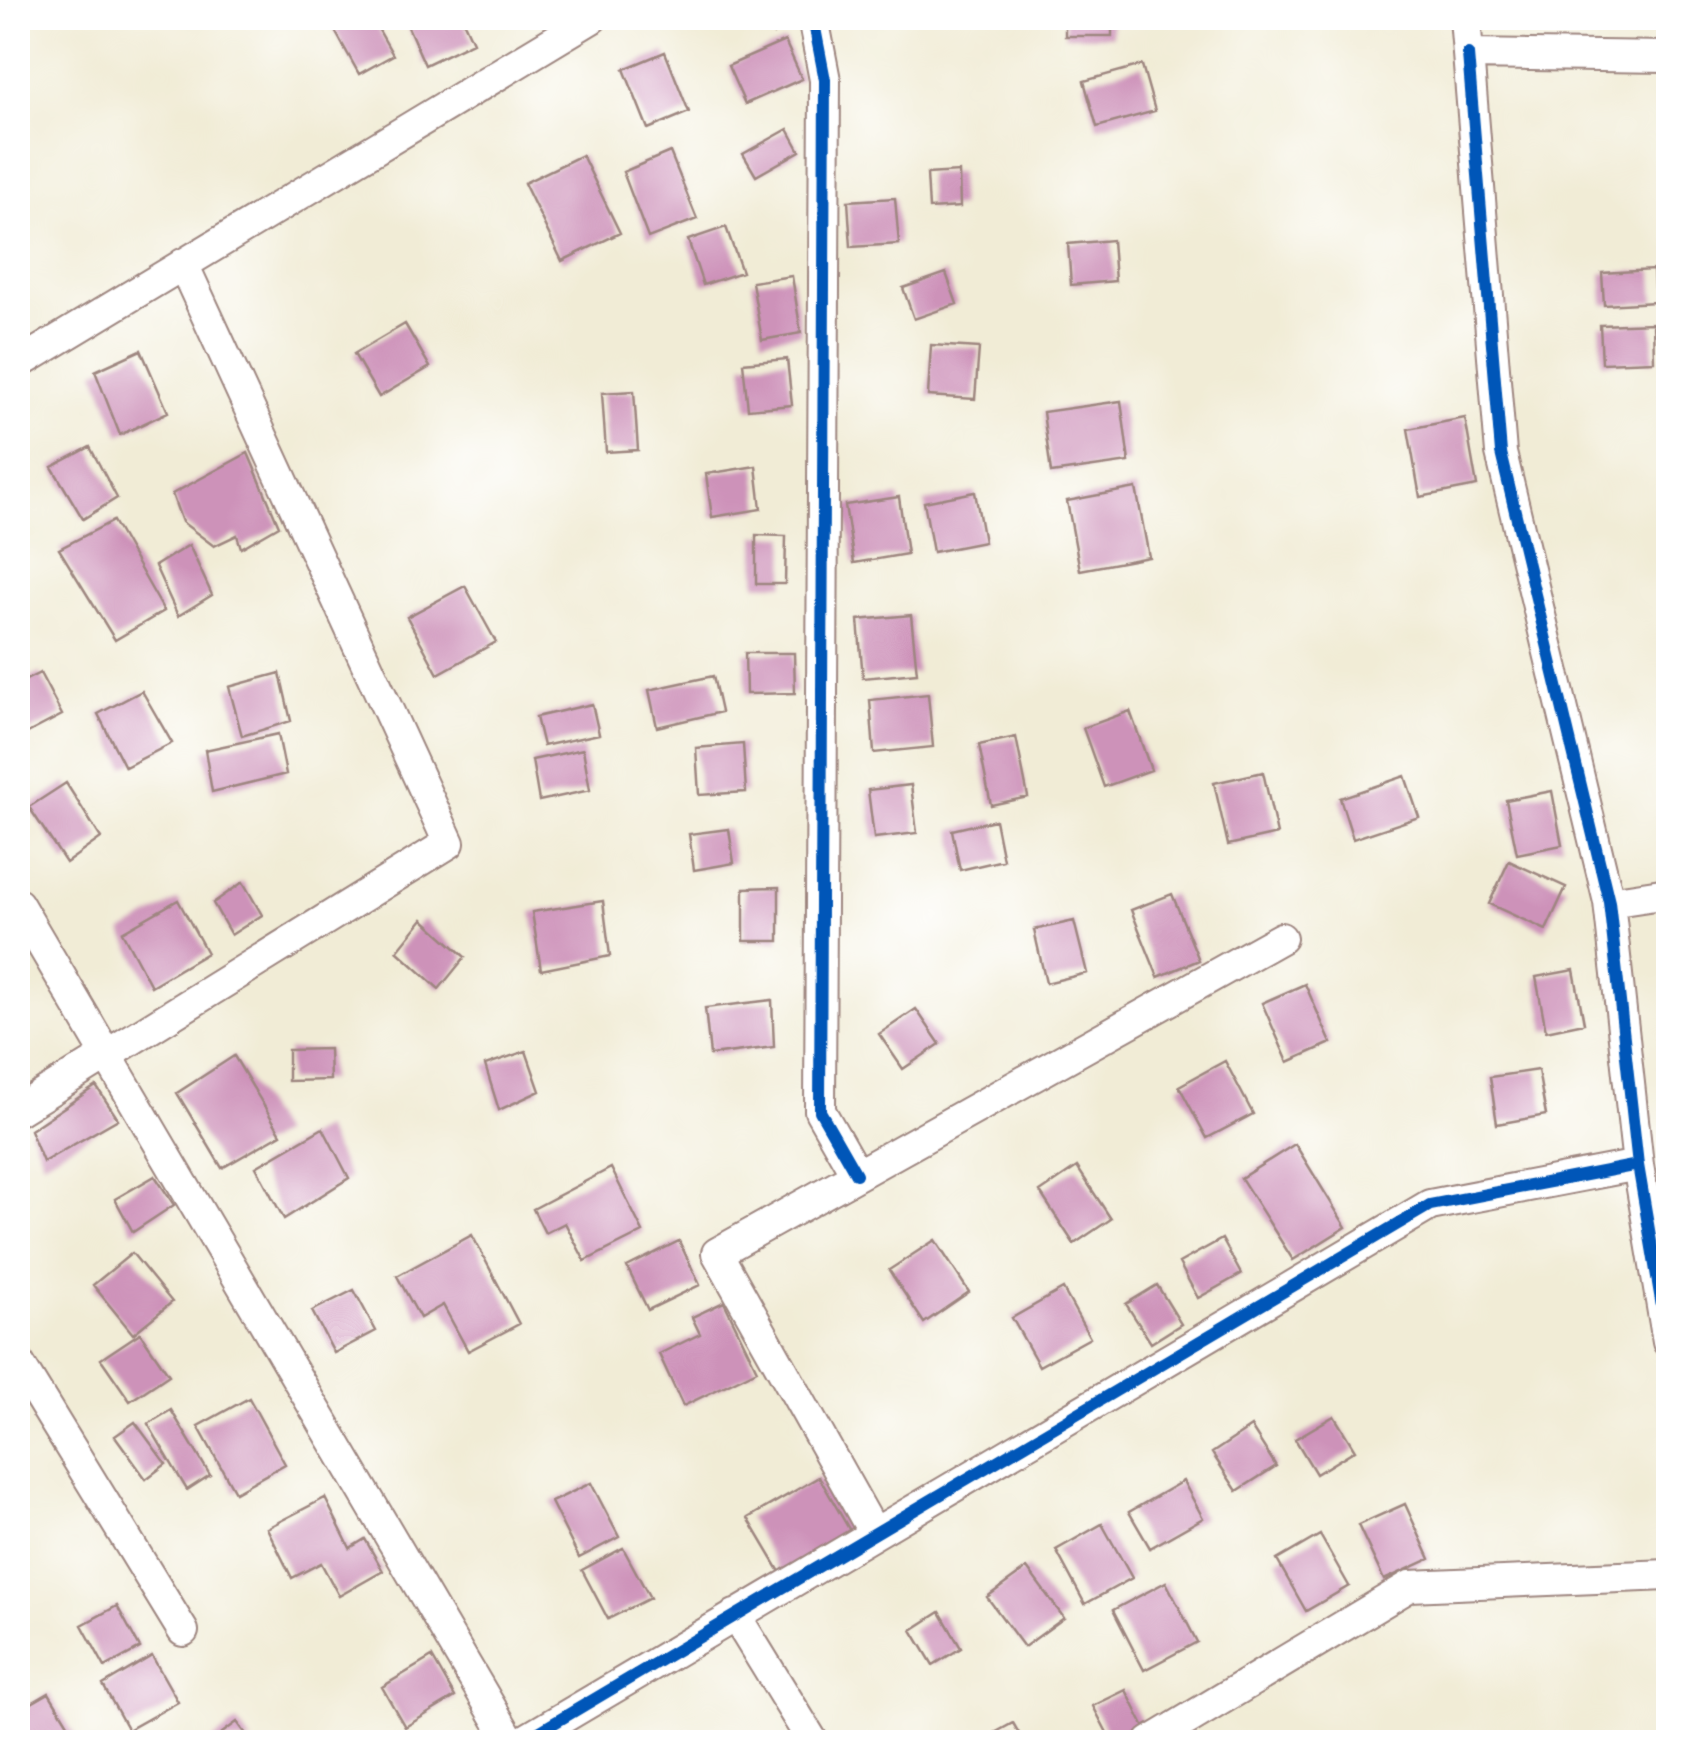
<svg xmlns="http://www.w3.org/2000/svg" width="1686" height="1760" font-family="'Balsamiq Sans',sans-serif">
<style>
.building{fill:#cd92b9}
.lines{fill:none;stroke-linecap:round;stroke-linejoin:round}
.street-casing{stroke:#9e8680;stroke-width:34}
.street{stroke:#fff;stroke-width:30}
.cycleway-casing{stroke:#fff;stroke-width:19}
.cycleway{stroke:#0057b8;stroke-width:12}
</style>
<rect width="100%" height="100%" fill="#fff"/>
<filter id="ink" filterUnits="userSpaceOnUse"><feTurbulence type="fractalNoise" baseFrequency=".01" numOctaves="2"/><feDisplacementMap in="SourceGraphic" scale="20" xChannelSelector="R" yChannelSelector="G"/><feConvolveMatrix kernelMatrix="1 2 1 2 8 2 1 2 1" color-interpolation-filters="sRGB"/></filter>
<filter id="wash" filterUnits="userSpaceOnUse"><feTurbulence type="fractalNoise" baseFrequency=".0048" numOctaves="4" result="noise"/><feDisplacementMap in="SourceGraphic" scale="40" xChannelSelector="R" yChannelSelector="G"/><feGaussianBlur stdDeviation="2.25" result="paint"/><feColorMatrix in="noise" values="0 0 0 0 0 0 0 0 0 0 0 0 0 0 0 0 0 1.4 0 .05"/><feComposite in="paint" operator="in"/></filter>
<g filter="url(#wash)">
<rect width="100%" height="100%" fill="#f1ecd6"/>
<g id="blocks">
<path class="building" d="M353 18H372L393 55 359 74 334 29Z
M404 18H462L473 42 425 65Z
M725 18H779L773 34Z
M1065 18H1112V36H1065Z
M785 41 802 79 745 104 728 66Z
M665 52 689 112 648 129 624 69Z
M1142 65 1155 111 1097 127 1084 81Z
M1668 98V133H1667L1661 99Z
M788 129 800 151 756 176 743 154Z
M670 152 697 219 648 238 623 172Z
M582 155 620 233 562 261 524 183Z
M959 172 960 207 929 209 927 174Z
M895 198 899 244 851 247 848 201Z
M726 227 742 272 703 285 688 240Z
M1112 240 1115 281 1071 285 1068 244Z
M1653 270 1655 302 1604 305 1602 273Z
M946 273 957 304 914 319 903 288Z
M792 276 801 333 762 340 752 282Z
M1653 323 1654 361 1602 363 1600 325Z
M405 324 430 367 379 397 354 354Z
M931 345 979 348 975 399 928 396Z
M141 350 168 412 120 435 95 371Z
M787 359 792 405 748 409 743 363Z
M634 391 638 450 606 452 602 393Z
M1121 401 1129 462 1051 473 1043 412Z
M1465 418 1477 486 1420 497 1408 429Z
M90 447 117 498 83 519 52 467Z
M248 453 279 526 241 548 237 535 214 546 182 522 172 494Z
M756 466 761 509 712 517 706 474Z
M1136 488 1149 557 1080 570 1067 501Z
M975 492 984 542 933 552 924 502Z
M899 497 907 554 854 563 845 505Z
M113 521 164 611 115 640 59 549Z
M756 535 786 536 785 584H756Z
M189 545 212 595 178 616 155 566Z
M465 586 496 642 438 674 407 617Z
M911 615 917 673 863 678 858 620Z
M745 653H794L795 693 746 694Z
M40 673 62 715 18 738V684Z
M280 673 291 721 242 736 229 687Z
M713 676 721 712 657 727 649 690Z
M142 691 172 743 125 767 98 714Z
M928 694 933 747 874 753 870 700Z
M592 704 599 734 543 746 536 717Z
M1130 711 1151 770 1104 787 1083 728Z
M278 734 286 774 212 792 205 750Z
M1016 737 1028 797 991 805 979 745Z
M743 744 746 792 699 795 696 748Z
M583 749 590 790 539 801 532 760Z
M1263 772 1277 834 1228 845 1214 783Z
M1405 776 1419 817 1353 839 1340 798Z
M66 783 101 838 66 863 29 807Z
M911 785 917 833 874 838 868 790Z
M1552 791 1562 845 1517 854 1506 800Z
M995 820 1003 860 960 870 952 830Z
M729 829 734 863 694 870 689 834Z
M1509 861 1566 887 1546 930 1489 904Z
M243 882 262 915 231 935 213 903Z
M779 887V941H744V888Z
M1172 894 1199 960 1158 977 1131 910Z
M178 900 207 953 151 986 122 932Z
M603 901 610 956 541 970 532 912Z
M423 919 465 957 439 989 397 951Z
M1074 921 1087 973 1046 983 1034 930Z
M1574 970 1584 1023 1546 1031 1536 977Z
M1305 984 1331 1043 1288 1062 1262 1003Z
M772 1000 774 1047 710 1055 705 1008Z
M916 1009 940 1044 903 1069 879 1034Z
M329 1049 330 1080 288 1081V1050Z
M526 1051 540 1091 499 1110 485 1065Z
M234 1056 281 1134 222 1168 177 1093Z
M1225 1061 1253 1114 1207 1138 1179 1086Z
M1538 1070 1546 1115 1497 1124 1490 1077Z
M96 1086 118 1119 43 1162 30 1130Z
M323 1128 349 1178 284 1219 256 1167Z
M1295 1144 1346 1227 1293 1260 1241 1178Z
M1077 1167 1111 1219 1074 1244 1040 1192Z
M611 1168 643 1232 585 1261 565 1223 545 1233 533 1209Z
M155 1176 174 1205 133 1232 115 1199Z
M472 1235 519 1324 468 1351 443 1305 420 1318 397 1276Z
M1222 1239 1241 1274 1198 1298 1179 1263Z
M935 1240 969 1292 924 1323 889 1270Z
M679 1241 700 1285 648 1310 627 1267Z
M132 1253 172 1302 133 1334 93 1285Z
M1157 1285 1181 1324 1151 1343 1126 1304Z
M1063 1289 1090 1338 1039 1366 1012 1318Z
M354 1290 376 1331 334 1353 312 1311Z
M724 1302 757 1370 683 1406 659 1354 700 1334 692 1317Z
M140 1333 169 1375 130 1401 101 1359Z
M249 1398 285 1464 235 1492 198 1426Z
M171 1410 210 1475 187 1490 148 1424Z
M1334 1416 1355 1450 1316 1474 1295 1439Z
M135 1422 166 1464 146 1479 115 1436Z
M1251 1427 1276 1466 1237 1491 1212 1453Z
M819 1477 853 1536 783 1577 748 1518Z
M1183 1481 1203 1518 1150 1548 1129 1512Z
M591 1483 619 1537 579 1558 551 1502Z
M325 1498 350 1548 365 1539 383 1571 339 1596 321 1563 292 1578 267 1528Z
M1405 1504 1430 1559 1384 1580 1358 1525Z
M1102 1524 1132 1578 1085 1604 1056 1550Z
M1320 1535 1349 1586 1306 1611 1277 1560Z
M623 1548 650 1598 608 1619 582 1570Z
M1027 1568 1064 1618 1024 1647 987 1597Z
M1166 1582 1197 1642 1144 1670 1113 1610Z
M117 1606 140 1648 105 1667 82 1625Z
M940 1612 961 1648 933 1665 912 1630Z
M152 1656 178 1702 128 1730 103 1685Z
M432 1657 455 1697 405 1727 382 1687Z
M1126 1690 1147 1732 1126 1742H1112L1093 1706Z
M49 1693 79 1742H18V1711Z
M237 1722 252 1742H210Z
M1013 1723 1024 1742H978Z"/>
</g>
</g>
<g filter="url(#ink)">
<use href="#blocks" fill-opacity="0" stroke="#9e8680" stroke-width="2.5"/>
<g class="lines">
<defs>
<path id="street" d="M813 18 825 80 820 1111 856 1174
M1465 18 1468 54 1668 57
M1468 54 1501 453 1609 902 1638 1165 1668 1342
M18 364 592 18
M1609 902 1668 893
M18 904 511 1742
M18 1110 449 843 183 264
M18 1362 183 1631
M874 1533 717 1253 1281 938
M735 1615 813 1742
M522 1742 1430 1205 1638 1165
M1150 1742 1410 1586 1668 1575"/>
</defs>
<use href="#street" class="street-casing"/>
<use href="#street" class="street"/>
<defs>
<path id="cycleway" d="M813 18 825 80 820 1111 856 1174
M1468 54 1501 453 1609 902 1638 1165 1668 1342
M522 1742 1430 1205 1638 1165"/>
</defs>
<use href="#cycleway" class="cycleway-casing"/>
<use href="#cycleway" class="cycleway"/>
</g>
</g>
<rect width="1686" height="1760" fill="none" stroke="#fff" stroke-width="60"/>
</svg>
